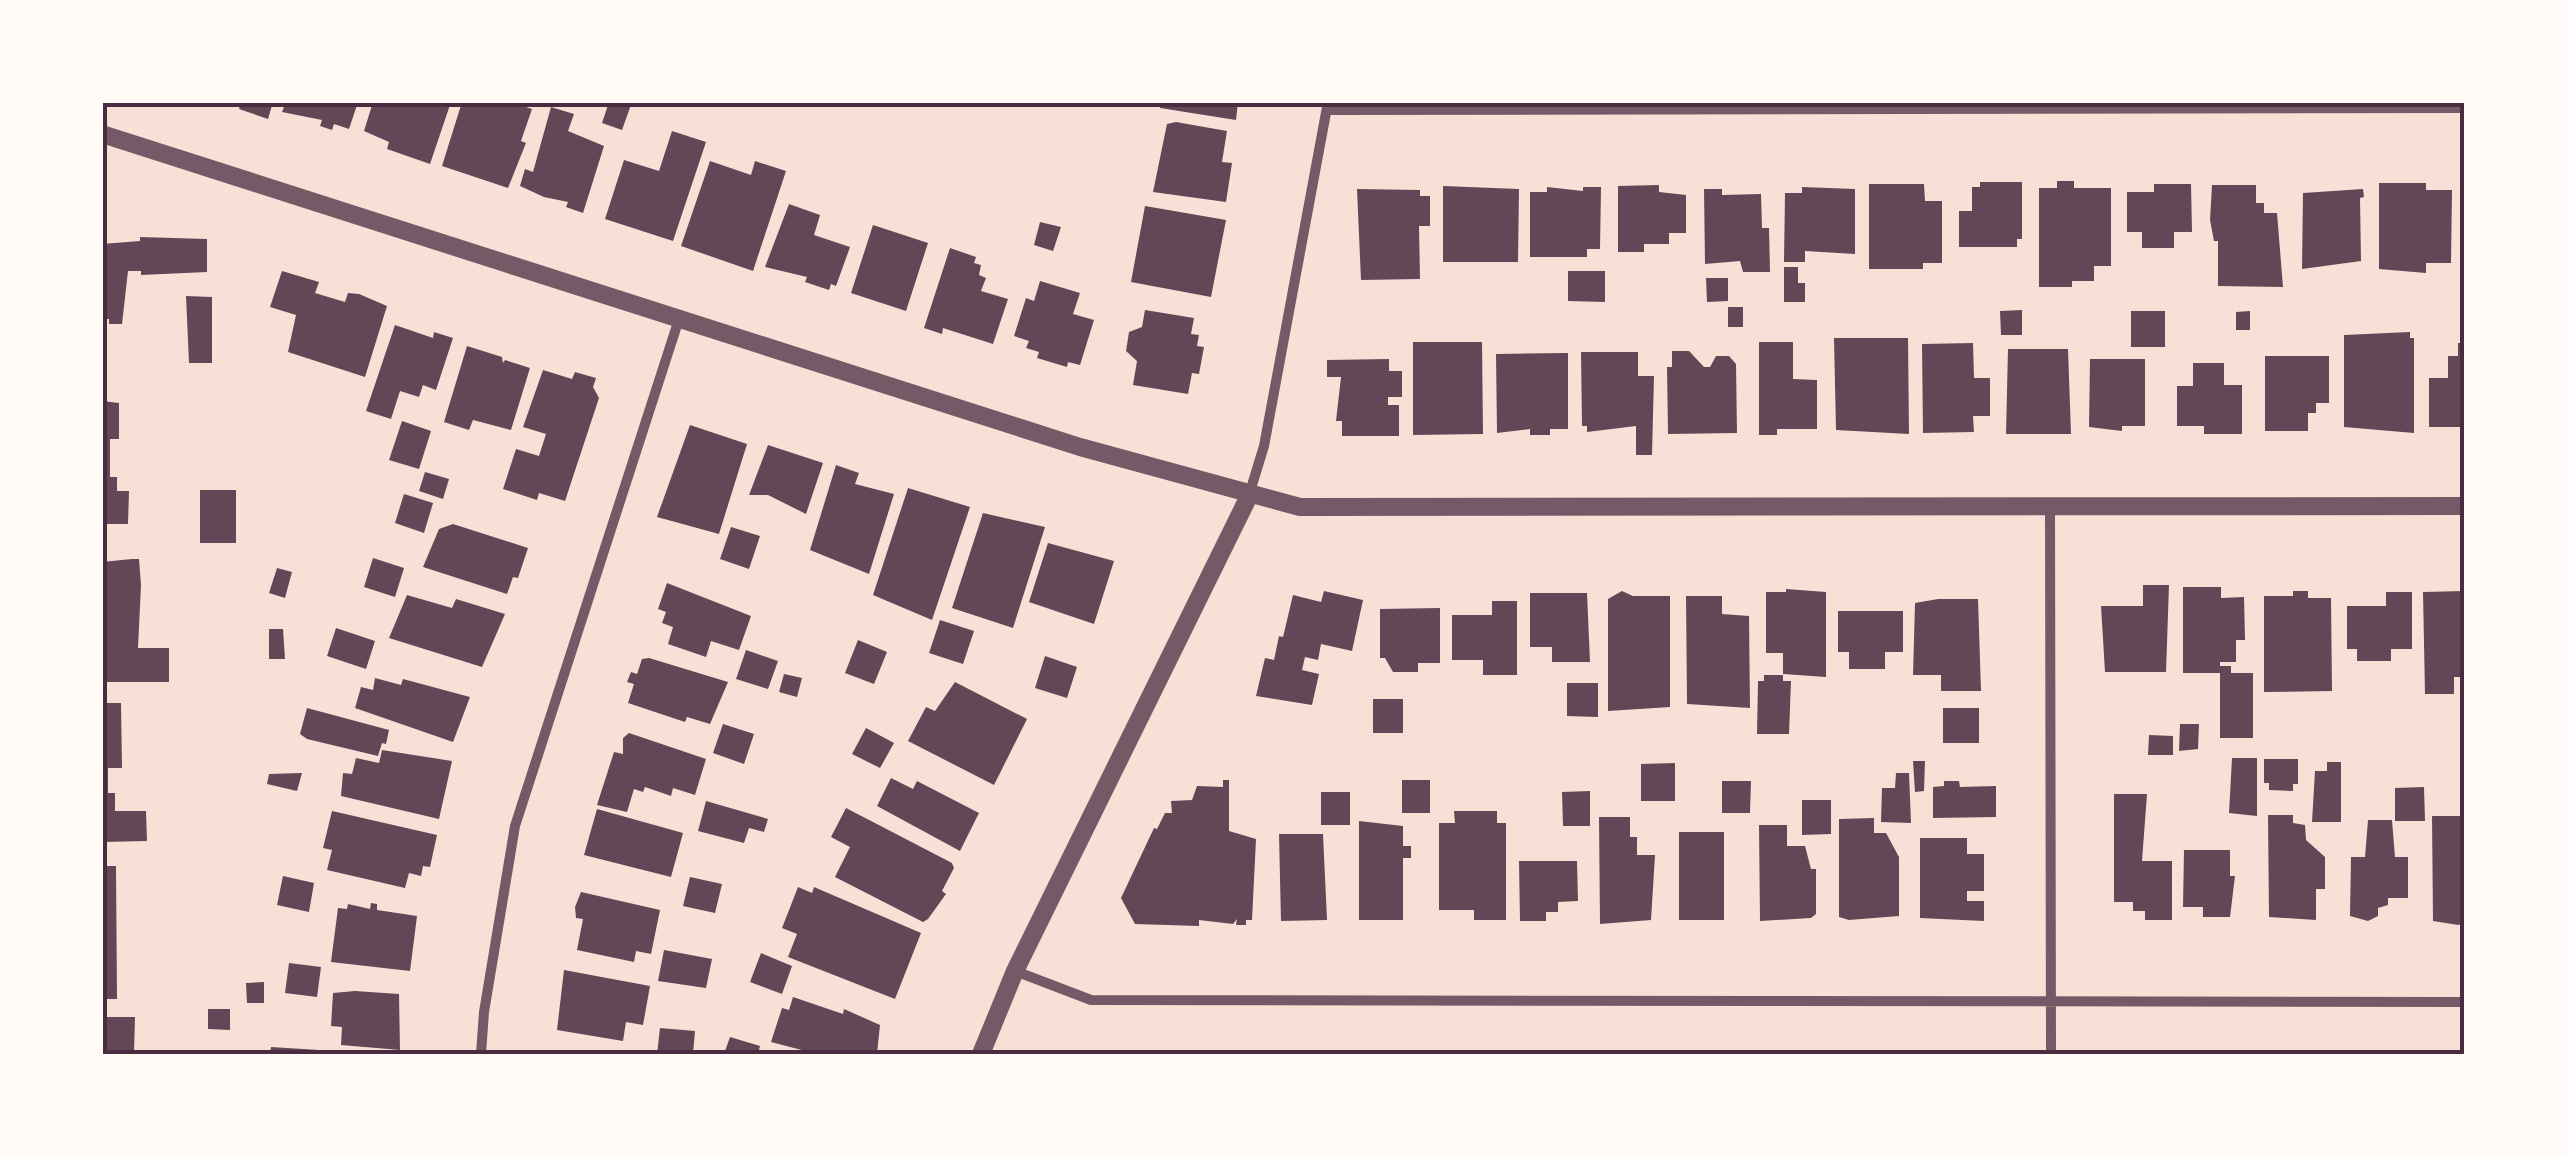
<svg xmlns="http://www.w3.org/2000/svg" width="2567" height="1157" font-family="'Libre Baskerville',serif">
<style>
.building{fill:#644757}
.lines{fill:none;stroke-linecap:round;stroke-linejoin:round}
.minor{stroke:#755966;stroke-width:10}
.tertiary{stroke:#755966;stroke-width:18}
.neatline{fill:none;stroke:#4a2c40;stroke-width:4}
</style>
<rect width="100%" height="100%" fill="#f7e1d7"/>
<path class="building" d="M241 102H273L268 119 239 109Z
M286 102H358L349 129 334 124 332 130 320 126 322 120 282 112Z
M373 102H451L430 164 387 149 389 142 364 131Z
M462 102H511L532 109 521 141 526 143 508 188 442 166Z
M609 102H632L622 130 602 123Z
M1161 102H1238L1236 120 1160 108Z
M551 107 574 114 568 131 604 146 583 213 566 207 568 202 544 197 520 186 525 169 533 172Z
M1176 122 1227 131 1222 162 1232 163 1226 202 1153 192 1167 124Z
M672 131 706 142 673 241 605 219 624 160 659 171Z
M710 161 751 175 755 161 786 171 753 271 681 246Z
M2057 181H2074V188H2111V266H2094V281H2072V287H2039V188H2057Z
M1980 182H2022V239H2017V247H1959V211H1972V187H1980Z
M2379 183H2426V190H2452L2451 263H2426V273L2379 269Z
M1869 184H1924L1925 201H1942V263H1923V269H1869Z
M2154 184H2191L2192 232H2174V248H2142V232H2127V192H2154Z
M1659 185V192L1686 195V233H1669V244H1644V252H1618V186Z
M2212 185H2256V203H2264V213H2277L2283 287 2218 286V241H2214L2210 220Z
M1443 186 1519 189 1518 262H1443Z
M1547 187 1583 191V187H1601L1600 249H1587V257H1530V192H1547Z
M1802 187 1855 189V254L1805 251V262H1784L1785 193H1802Z
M1357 189 1420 190V196H1430V226H1419L1420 279 1361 280Z
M1704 189H1722V195L1761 194 1762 228H1769L1770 272H1743L1740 261 1705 264Z
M2363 189 2364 197 2360 198 2361 261 2302 269 2303 193Z
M789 204 820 215 814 235 850 247 836 286 831 284 829 290 805 282 807 277 765 267Z
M1145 206 1226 220 1211 297 1131 282Z
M1040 222 1061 227 1053 251 1034 245Z
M873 225 928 243 906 311 851 293Z
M140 237 207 239V272L141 275V271H128L122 324H109V319H102V244L140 241Z
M950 248 976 257 974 263 981 265 979 275 986 278 981 291 1008 299 993 344 943 328 942 334 924 328Z
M1784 267H1798V283H1805V302H1784Z
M282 271 319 282 315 293 345 302 348 293 359 294 387 306 365 377 288 352 296 315 270 307Z
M1568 271H1605V302L1568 301Z
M1706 278H1728V301L1707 302Z
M1040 281 1080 293 1073 314 1094 320 1080 365 1068 362 1067 367 1037 358 1039 352 1026 348 1029 341 1014 336 1026 298 1034 301Z
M186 296 212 297V363H189Z
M1728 307H1743V327H1728Z
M1145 310 1194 318 1191 334 1199 335 1197 346 1204 347 1199 374 1192 373 1188 394 1133 385 1137 361 1126 351 1129 332 1142 327Z
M2022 310V335H2001L2000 311Z
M2131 311H2165V347H2131Z
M2250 311V330H2236V312Z
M395 325 433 338 434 332 453 338 436 390 423 385 419 397 400 391 391 419 366 411Z
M2410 332V338H2414V433L2344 427V335Z
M1834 338H1908L1909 434 1836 430Z
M1413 342H1482L1483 434 1413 435Z
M1759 342H1793V379L1817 380V429H1777V435H1759Z
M1973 343 1974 378H1990V416H1973L1974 432 1923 433 1922 344Z
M2458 343H2464V427H2429V378H2448V356H2458Z
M467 346 502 357 503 363 505 360 530 368 511 430 473 420 469 430 444 422Z
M2008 349H2068L2071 434H2006Z
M1672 351H1689L1704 367H1710L1716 356H1729L1736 364 1737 433 1668 434 1667 367H1672Z
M1581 352H1638V376H1654L1652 455H1636V426L1587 432V426H1582Z
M1568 353V429H1550V435H1530V429L1497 433 1496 354Z
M2265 356H2329V403H2316V413H2308V431H2265Z
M1389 359V371H1402V397H1388V405H1399V436H1342V421H1336L1341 377H1327V360Z
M2090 359H2145V426H2122V431L2089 427Z
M2193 363H2224V385H2242V434H2204V426H2177V386H2193Z
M543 370 572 379 575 372 596 378 593 387 599 398 565 501 539 493 537 500 503 489 516 449 539 456 546 434 523 427Z
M102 401 119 403V439H110V477H117V491H129L128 524H102Z
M402 421 431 431 419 469 389 460Z
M690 425 747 444 719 534 657 517Z
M768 445 823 463 806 514 768 495H749Z
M836 465 859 473 855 484 894 494 869 574 810 550Z
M425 472 449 479 443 499 419 491Z
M908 488 970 507 932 620 873 595Z
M200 490H236V543H200Z
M404 494 433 503 424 533 395 523Z
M983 513 1045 527 1013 628 952 608Z
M453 524 528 548 518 578 513 577 507 594 423 567 439 529Z
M731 527 760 536 749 569 720 559Z
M1048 543 1114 561 1094 624 1029 602Z
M373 558 404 568 395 597 364 587Z
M132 559H139L141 585 138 648H169V682H102V562Z
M277 568 292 572 285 598 269 593Z
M667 583 751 616 739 650 711 641 706 657 668 644 673 627 662 623 666 612 658 609Z
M2143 585H2169L2166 672H2105L2101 606H2143Z
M2183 587H2221V598L2244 597 2245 640H2236V662H2220V666H2231V673H2253V738H2220V673H2183Z
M1786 589 1826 592V677L1783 674V653H1766V592H1786Z
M1324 591 1363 600 1352 651 1321 644 1318 660 1305 657 1302 670 1319 674 1312 705 1256 696 1265 658 1274 660 1279 636 1283 637 1293 595 1321 602Z
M1622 591 1633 596H1670V707L1608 711V599Z
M2293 591H2308V598H2331L2332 691 2264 692V596H2293Z
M2464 591V677H2454V694H2425L2423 592Z
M2386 592H2412V649H2391V661H2357V649H2347V606H2386Z
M1530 593H1587L1590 662H1552V647H1530Z
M407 595 452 608 456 599 505 614 482 667 389 638Z
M1686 596H1722V614L1749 616 1750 708 1687 704Z
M1938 599H1978L1981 691H1941V675H1913L1915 603Z
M1492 601H1517V675H1483V660H1452V615H1492Z
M1440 608V663H1418V672H1393L1385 658H1380V609Z
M1838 611H1903V652H1885V669H1849V652H1838Z
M940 620 974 631 963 664 929 653Z
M336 628 375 641 366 669 327 656Z
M269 629H283L285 659H269Z
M858 640 887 652 874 684 845 673Z
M746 650 778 661 768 689 736 679Z
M1045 656 1077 667 1067 698 1035 688Z
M649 658 728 682 710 724 687 717 685 722 628 703 634 684 627 682 631 672 637 674 642 659Z
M784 674 802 678 797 697 779 692Z
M1764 675H1783V681H1791L1789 734H1757L1758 681H1764Z
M375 678 401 685 403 679 470 697 453 742 355 708 361 687 373 690Z
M955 682 1027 719 994 785 908 741 926 707 935 711Z
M1567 683H1598V717L1567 716Z
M1373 699H1403V733H1373Z
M102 703H121L122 768H108V793H115V811H146L147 841 102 842Z
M307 708 389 730 386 744 382 743 378 756 307 739 300 734Z
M1943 708H1979V743H1943Z
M723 724 754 734 744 764 713 753Z
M2180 724H2199L2198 749 2179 751Z
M866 728 894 743 880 768 852 754Z
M629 733 706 759 695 795 673 788 671 796 645 787 643 792 634 789 627 812 597 805 614 752 623 754V738Z
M2149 735 2173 736V755H2148Z
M382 750 452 761 439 819 341 796 343 773 352 774 356 758 379 763Z
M2232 758H2257V816L2229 813Z
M2264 759H2298V784H2293V791L2269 790V783H2264Z
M1913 761H1925L1924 791 1915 792Z
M2327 762H2341V822H2312L2315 771H2327Z
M1675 763V801H1641V764Z
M302 773 297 791 267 784 269 774Z
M1896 773H1909L1911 823 1881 822 1882 788H1895Z
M891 778 913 789 917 781 979 813 960 851 877 806Z
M1223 780H1229V831L1256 839 1252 920H1246V925H1236L1237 919 1233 924 1199 920V926L1135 924 1121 898 1154 828 1157 829 1165 813H1172L1171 801 1192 800 1197 786 1223 787Z
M1402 780H1430V813H1402Z
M1722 781H1751L1750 813H1722Z
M1944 781H1959L1960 787 1996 786V817L1933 818V787L1944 786Z
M2424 787 2425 821H2395V788Z
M1590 791V826H1563L1562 792Z
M1321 792H1350V825H1321Z
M2114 794H2147L2142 861H2172V920H2145V911H2133V902H2114Z
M1802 800H1831V834L1802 835Z
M706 801 768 819 764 832 749 828 744 843 698 831Z
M846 808 952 863 954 868 942 891 946 894 928 919 923 922 835 877 850 847 831 837Z
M597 809 683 833 671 877 584 855Z
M332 811 437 835 430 867 423 866 421 876 409 873 405 888 327 870 332 850 323 848Z
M1454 811H1497V823H1506V920H1474V910H1439V823H1455Z
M2268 815H2293V823L2305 825 2306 840 2325 857V889H2316V920L2269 917Z
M2432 816H2464V923L2458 925 2433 921Z
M1599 817H1630V837H1637V855H1655L1651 920 1600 924Z
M1874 818V833H1886L1899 857V916L1849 920 1839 917V819Z
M2368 820H2392L2395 857H2408V898H2388V905L2378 908V916L2368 921 2350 916 2351 857H2365Z
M1359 821 1403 826V846H1411V858H1403V920H1359Z
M1759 825H1787V846H1805L1811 869H1816V914L1811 918 1760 921Z
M1679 832H1724V920H1679Z
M1279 834H1323L1327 920 1281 921Z
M1920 838H1967V854H1984V891H1967V901H1984V921L1920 918Z
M2184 850H2230V876H2235L2230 917H2203V907H2183Z
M1519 861H1577L1578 901 1558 902V912H1546V921H1520Z
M102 866H116L117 999H102Z
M283 876 314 883 309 912 277 905Z
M690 877 722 884 715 913 683 906Z
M798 887 812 893 814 887 921 933 895 999 788 957 797 934 782 928Z
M581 892 660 910 651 954 636 951 634 962 577 950 583 919 576 918 575 907Z
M371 903 377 904V910L417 916 410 971 331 962 338 908 347 909 348 904 370 909Z
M664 950 712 959 706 988 658 981Z
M761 953 792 966 782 994 750 982Z
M289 963 321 967 317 997 285 993Z
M564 970 650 986 643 1025 626 1022 623 1041 557 1030Z
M264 982V1003H247L246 983Z
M355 991 399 994 400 1050 341 1045 342 1027 331 1026 333 993Z
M793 997 843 1014 844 1009 880 1025 877 1054 864 1050 862 1054H817L771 1042 782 1008 789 1010Z
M208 1009H230V1030L208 1029Z
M102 1017H135L134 1054H102Z
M660 1028 695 1031 693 1054H657Z
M730 1037 760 1046 758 1054H724Z
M271 1047 319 1050 318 1054H270Z"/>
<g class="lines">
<path class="minor" d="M1327 110 2464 108
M1249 495 1264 446 1328 102
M2050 506 2051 1054
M1015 971 1091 1000 2464 1002
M481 1054 484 1012 515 826 679 319"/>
<path class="tertiary" d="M102 134 1080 447 1300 507 2464 506
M981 1054 1015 971 1249 496"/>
</g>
<rect width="2567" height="1157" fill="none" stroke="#fffaf5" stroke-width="210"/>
<rect x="105" y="105" width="2357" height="947" class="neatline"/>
</svg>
